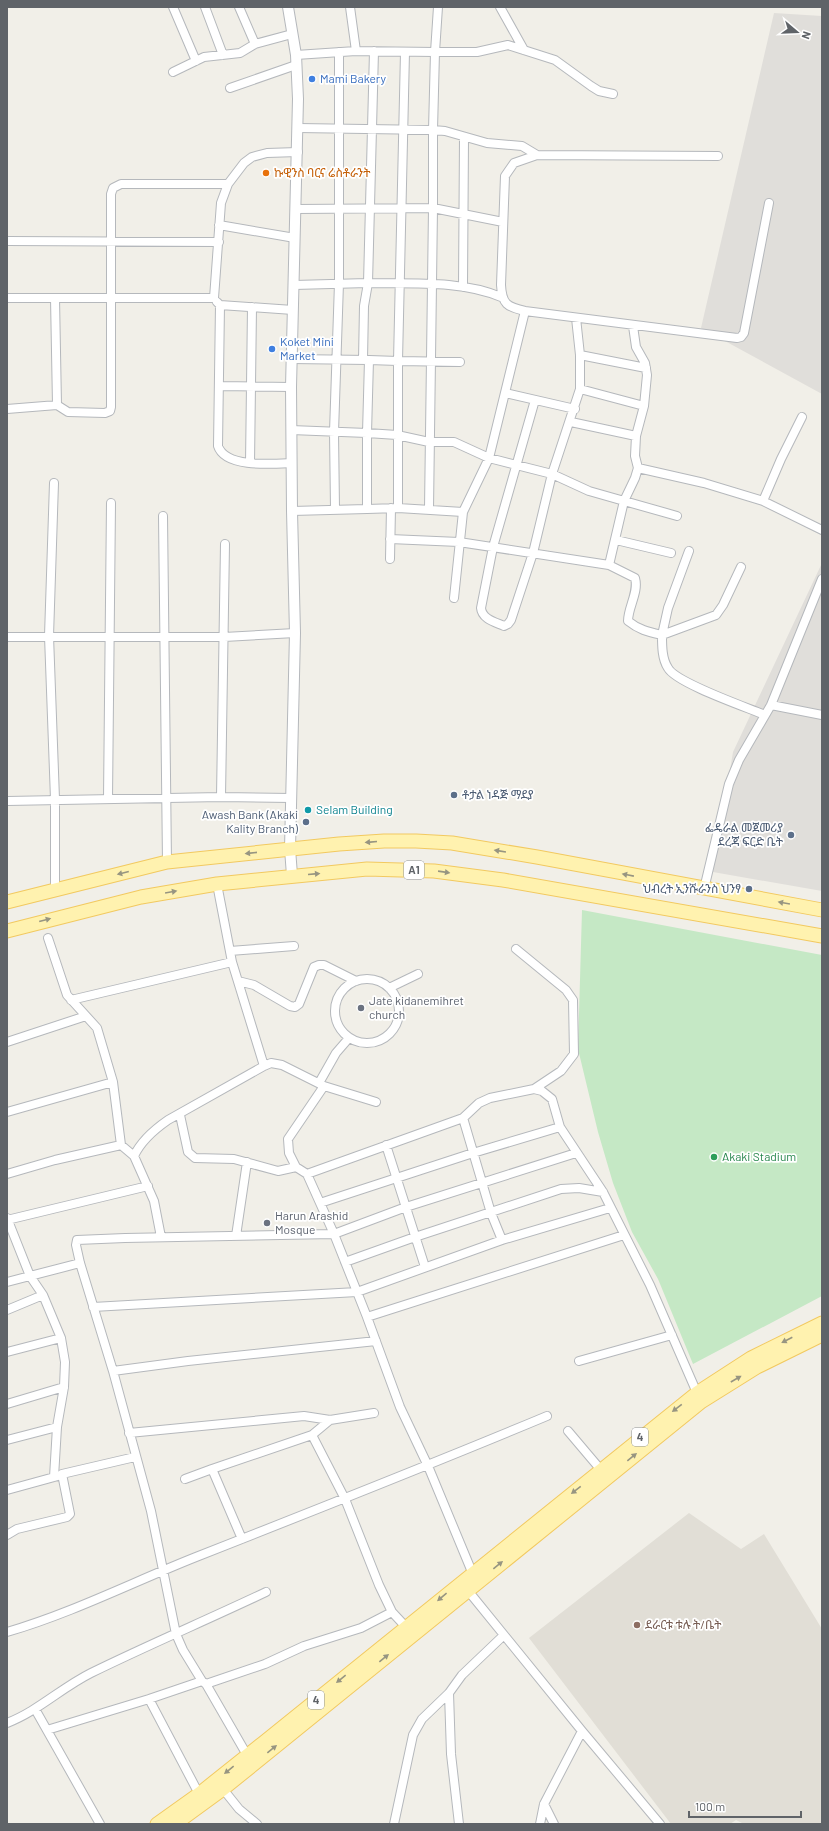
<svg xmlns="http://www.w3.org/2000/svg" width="829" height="1831" font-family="Barlow,'Noto Sans Ethiopic',sans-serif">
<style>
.industrial{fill:#e0deda}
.education{fill:#e1ded6}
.green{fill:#c5e8c5}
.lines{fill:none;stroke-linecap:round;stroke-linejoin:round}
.minor-casing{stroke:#b5b8bc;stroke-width:10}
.tertiary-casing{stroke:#b5b8bc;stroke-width:12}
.primary-casing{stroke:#f2c960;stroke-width:15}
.minor{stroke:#fff;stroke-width:8}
.tertiary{stroke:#fff;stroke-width:10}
.primary{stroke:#fff2af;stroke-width:13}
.oneway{fill:#979581}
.shop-dot{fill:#3f7fe0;stroke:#fff;stroke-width:1.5}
.food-dot{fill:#e8710a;stroke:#fff;stroke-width:1.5}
.service-dot{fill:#5c6f8a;stroke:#fff;stroke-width:1.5}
.culture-dot{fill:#0f9aa8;stroke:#fff;stroke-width:1.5}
.worship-dot{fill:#6b7280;stroke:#fff;stroke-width:1.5}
.leisure-dot{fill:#2e9e5b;stroke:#fff;stroke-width:1.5}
.education-dot{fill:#8d6e63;stroke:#fff;stroke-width:1.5}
.labels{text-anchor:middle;stroke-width:3.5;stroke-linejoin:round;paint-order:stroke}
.shield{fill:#fff;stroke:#8f9295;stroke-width:1}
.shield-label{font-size:11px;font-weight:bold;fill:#5f6368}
.shop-label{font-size:12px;fill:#366cbe;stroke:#fff;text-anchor:start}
.food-label{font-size:12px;fill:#c56008;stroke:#fff;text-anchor:start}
.service-label{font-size:12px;fill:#4e5e75;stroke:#fff;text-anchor:end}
.culture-label{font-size:12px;fill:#0d838f;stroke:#fff;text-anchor:start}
.worship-label{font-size:12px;fill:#5b616d;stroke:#fff;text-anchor:start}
.leisure-label{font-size:12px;fill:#27864d;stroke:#fff;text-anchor:start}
.education-label{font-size:12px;fill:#785e54;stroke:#fff;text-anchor:start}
</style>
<rect width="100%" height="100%" fill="#f1efe8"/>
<path class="industrial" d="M774 13 822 16V394L701 328Z
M822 563V891L713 872 733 752Z"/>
<path class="education" d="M689 1513 741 1549 764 1534 822 1629V1824H744L736 1820 730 1824H671L529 1638Z"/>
<path class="green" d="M582 910 822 955V1296L693 1364 658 1279 632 1232 613 1183 598 1132 578 1049Z"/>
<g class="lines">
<defs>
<path id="minor" d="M173 7 196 61
M205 7 223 55
M239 7 255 44
M350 7 356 51
M500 7 524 50
M374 51 368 283C411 284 461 280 501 297
M296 55 356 51 435 52 438 7
M173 72 204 57 240 53 255 44 292 34
M230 88 296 65
M537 155 522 146 487 143 445 131 433 130 435 52H477L508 45 555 60 591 86 599 91 613 94
M718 156 537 155 514 163 505 176 501 285C502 304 507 307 525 311L737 338 741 337 744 333 769 203
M296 209 433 208V130L298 128
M219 225 295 238
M7 241 219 242
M294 285 368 283 364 306 363 360
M463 287 464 138
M7 298H214L221 203 228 184 244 163 252 157 267 153 298 152
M55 298 57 405 68 412 105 413 110 411 111 407V194L113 188 121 184H228
M217 302 220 305 293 310
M220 305 218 446C225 468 272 464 291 463
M633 326 636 347 645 363 647 375 644 406 636 436 635 456 638 468
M580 355 646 368
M291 359 369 360 367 433 397 435 429 442H454L489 458 552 474 589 491 677 516
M369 360 398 361 405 52
M219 386 291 387
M580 389 644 406
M505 393 575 409
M535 400 493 547 481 608C482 619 495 622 504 626L508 624 511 620 533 553 552 474 580 389V355L576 318
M7 409 57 405
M571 422 636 436
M291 430 367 433V509L292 511
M250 463 252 307
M54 483 49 636 55 799V889
M763 501 781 459 802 417
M398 508V361L460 362
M335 509 334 432 339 283V52
M367 509 398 508 463 512
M429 509 433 208 503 222
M163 516 167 862
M390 539 459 542 609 565
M616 540 671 553
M689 551 668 608 662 635C649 632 639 630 628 621 628 607 639 592 635 578L609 565 624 501 635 478 638 468 704 483 763 501 822 530
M390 559 391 508
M741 567 723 605 716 615 662 635C662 646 662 659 668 668 676 683 746 707 765 715
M454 598 463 512 489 458 525 311
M7 637H224L295 633
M771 705 822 715
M221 797 225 544
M108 799 111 503
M7 801 221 797 292 798
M704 889 729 784 739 760 771 705 822 579
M48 938 67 995 97 1028 113 1082 121 1145 134 1156
M230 951 294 946
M335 1011a32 32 0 1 1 64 0a32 32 0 1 1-64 0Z
M238 981 254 985 290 1006 295 1007 299 1004 314 967 319 965H324L356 981
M389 988 418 974
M71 1000 232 962
M7 1042 86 1016
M264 1066 271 1063 282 1065 324 1086 376 1102
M319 1083 336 1053 349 1038
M324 1086 288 1139 289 1153 296 1167 307 1174 334 1234 367 1317 400 1407 428 1466 472 1572
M534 1089 542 1091 552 1099 560 1127 603 1192 650 1285 697 1393
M7 1112 113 1082
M180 1115 188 1152 195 1158 234 1159 278 1171 296 1167
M463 1118 491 1213 502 1240
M386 1145 425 1267
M7 1174 55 1160 121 1145
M307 1174 463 1118 479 1103 490 1098 534 1089 561 1071 574 1054 573 1000 566 990 516 949
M320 1203 473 1153 560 1127
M7 1218 30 1276 43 1295 61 1338 65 1362 64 1387 57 1427 54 1477
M7 1220 148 1186
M236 1236 247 1162
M161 1237 154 1201 134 1156C141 1141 155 1129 168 1120L264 1066 232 962 217 884
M345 1262 415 1237 561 1189 579 1188 603 1192
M7 1282 80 1263
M93 1307 357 1292 502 1240 610 1208
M7 1310 43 1295
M367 1317 624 1235
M7 1352 61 1338
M579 1361 672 1335
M113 1371 188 1361 376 1341
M7 1404 64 1387
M330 1420 312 1435 345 1499 379 1585 392 1612 406 1627
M568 1431 601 1470
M129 1433 304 1416 330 1420 374 1413
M7 1440 57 1427
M185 1479 212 1469
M7 1490 58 1476
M7 1535 17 1529 67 1517 70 1514 62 1474 135 1457
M242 1539 212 1469 312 1435
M465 1587 582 1731 660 1824
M7 1632C72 1613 133 1582 196 1557 313 1511 430 1465 547 1416
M206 1684 265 1664 304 1646 361 1628 392 1612
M149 1699 199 1794
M35 1709 100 1824
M7 1723C38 1711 61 1688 91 1673 148 1645 207 1620 266 1592
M47 1730 149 1699 202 1681
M247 1755 206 1684 202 1681 183 1650 176 1634 151 1511 113 1371 80 1263 76 1245 77 1240 125 1238 334 1234 406 1207 576 1153
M223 1789 239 1809 257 1824
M544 1804 554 1824
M394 1824 413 1735 422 1719 449 1693
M459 1824 451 1754 449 1693 462 1675 504 1635
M540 1824 544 1804 582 1731"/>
<path id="tertiary" d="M288 7 296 55 298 99 291 387 292 511 295 633 290 849 292 875"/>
<path id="primary" d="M7 902 167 862 339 844 384 841H416L452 843 537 857 822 910
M7 931 141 897 217 884 367 869 434 871 503 880 822 936
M157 1824 199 1794 263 1743 697 1393 751 1358 822 1323
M175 1824 223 1789 701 1402 757 1367 822 1335"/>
</defs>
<use href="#minor" class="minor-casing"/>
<use href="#tertiary" class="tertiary-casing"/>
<use href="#primary" class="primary-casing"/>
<use href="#minor" class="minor"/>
<use href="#tertiary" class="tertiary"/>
<use href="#primary" class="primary"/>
</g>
<defs><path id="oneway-solid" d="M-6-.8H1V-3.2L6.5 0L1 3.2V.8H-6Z"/></defs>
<g class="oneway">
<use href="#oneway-solid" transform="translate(371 842) rotate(175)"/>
<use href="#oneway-solid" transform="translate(500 851) rotate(-171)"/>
<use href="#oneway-solid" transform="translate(251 853) rotate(174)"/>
<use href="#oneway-solid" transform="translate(444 872) rotate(8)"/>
<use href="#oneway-solid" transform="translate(123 873) rotate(166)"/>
<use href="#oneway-solid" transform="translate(314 874) rotate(-5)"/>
<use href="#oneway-solid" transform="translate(628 875) rotate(-169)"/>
<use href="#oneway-solid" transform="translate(171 892) rotate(-10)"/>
<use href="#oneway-solid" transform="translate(784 903) rotate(-170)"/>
<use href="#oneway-solid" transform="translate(45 920) rotate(-15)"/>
<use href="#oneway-solid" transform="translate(787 1340) rotate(153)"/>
<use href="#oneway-solid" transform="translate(736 1379) rotate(-30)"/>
<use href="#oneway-solid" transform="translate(677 1408) rotate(143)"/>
<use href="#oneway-solid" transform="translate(632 1457) rotate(-39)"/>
<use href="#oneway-solid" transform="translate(576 1490) rotate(142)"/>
<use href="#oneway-solid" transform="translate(498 1565) rotate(-39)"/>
<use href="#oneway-solid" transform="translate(442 1597) rotate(140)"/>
<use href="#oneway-solid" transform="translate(384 1658) rotate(-39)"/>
<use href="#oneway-solid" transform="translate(341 1679) rotate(141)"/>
<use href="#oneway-solid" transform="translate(272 1749) rotate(-39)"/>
<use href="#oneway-solid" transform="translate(229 1770) rotate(141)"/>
</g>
<g class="shop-dot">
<circle cx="312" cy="79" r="4"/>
<circle cx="272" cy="349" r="4"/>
</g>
<circle class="food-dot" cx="266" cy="173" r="4"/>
<g class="service-dot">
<circle cx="454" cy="795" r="4"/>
<circle cx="306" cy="822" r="4"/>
<circle cx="791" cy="835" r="4"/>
<circle cx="749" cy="889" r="4"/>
</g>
<circle class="culture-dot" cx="308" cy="810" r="4"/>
<g class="worship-dot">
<circle cx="361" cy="1008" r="4"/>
<circle cx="267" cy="1223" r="4"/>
</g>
<circle class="leisure-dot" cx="714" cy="1157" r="4"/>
<circle class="education-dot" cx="637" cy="1625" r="4"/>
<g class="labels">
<g class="shield">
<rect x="404" y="861" width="20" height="18" rx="3"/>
<rect x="632" y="1428" width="16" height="18" rx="3"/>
<rect x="308" y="1691" width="16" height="18" rx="3"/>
</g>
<g class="shield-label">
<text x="414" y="874">A1</text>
<text x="640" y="1441">4</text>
<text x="316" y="1704">4</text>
</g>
<g class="shop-label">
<text x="320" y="83">Mami Bakery</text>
<text x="280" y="346">Koket Mini<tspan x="280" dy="14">Market</tspan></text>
</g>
<g class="food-label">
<text x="274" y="177">ኩዊንስ ባርና ሬስቶራንት</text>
</g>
<g class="service-label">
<text x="462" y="799" text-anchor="start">ቶታል ነዳጅ ማደያ</text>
<text x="298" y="819">Awash Bank (Akaki<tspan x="298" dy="14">Kality Branch)</tspan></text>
<text x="783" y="832">ፌዴራል መጀመሪያ<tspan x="783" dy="14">ደረጃ ፍርድ ቤት</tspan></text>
<text x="741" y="893">ህብረት ኢንሹራንስ ህንፃ</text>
</g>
<g class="culture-label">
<text x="316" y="814">Selam Building</text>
</g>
<g class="worship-label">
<text x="369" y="1005">Jate kidanemihret<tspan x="369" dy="14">church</tspan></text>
<text x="275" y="1220">Harun Arashid<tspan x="275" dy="14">Mosque</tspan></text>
</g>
<g class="leisure-label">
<text x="722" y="1161">Akaki Stadium</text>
</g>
<g class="education-label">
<text x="645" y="1629">ደራርቱ ቱሉ ት/ቤት</text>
</g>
</g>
<rect width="829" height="1831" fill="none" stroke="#5f6368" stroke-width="16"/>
<g transform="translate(797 32) rotate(109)" stroke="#ffffff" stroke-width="3" paint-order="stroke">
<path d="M0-3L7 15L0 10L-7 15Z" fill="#5f6368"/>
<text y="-6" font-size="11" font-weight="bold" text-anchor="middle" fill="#5f6368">N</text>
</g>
<path d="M689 1811v6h112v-6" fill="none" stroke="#5f6368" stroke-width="2"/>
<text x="695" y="1811" font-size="12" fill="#5f6368" stroke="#ffffff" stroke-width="3" paint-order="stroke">100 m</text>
</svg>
